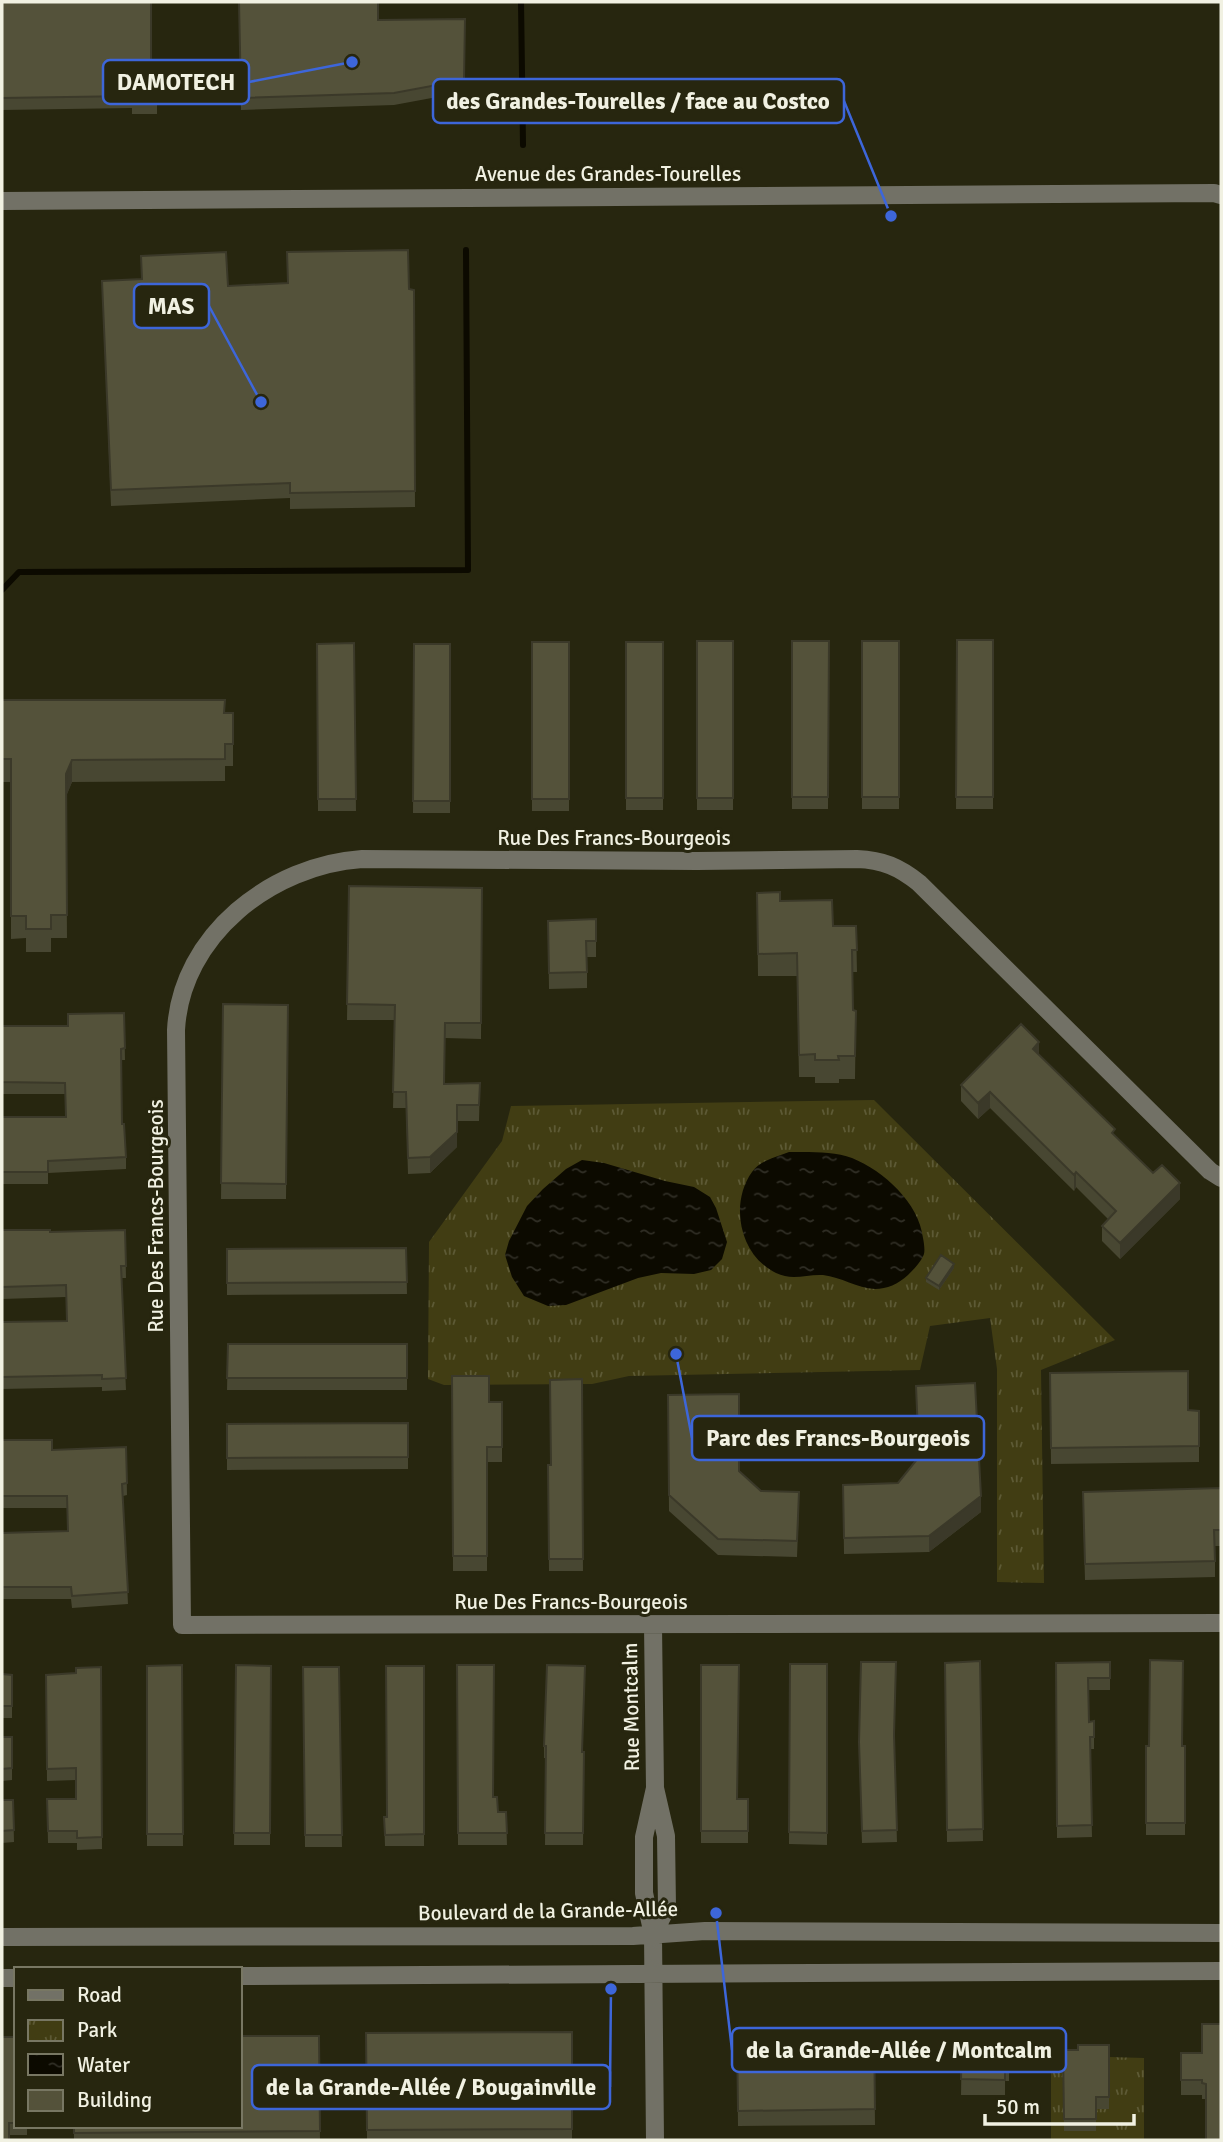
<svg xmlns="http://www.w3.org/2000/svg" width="1223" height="2142" font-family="Signika,sans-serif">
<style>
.park{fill:url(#park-tufts)}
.water{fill:url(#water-ripples)}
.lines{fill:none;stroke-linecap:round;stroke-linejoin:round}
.stream{stroke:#0c0a00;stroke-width:6}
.minor{stroke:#727166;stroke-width:18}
.wall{fill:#484732}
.shaded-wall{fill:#3b3929}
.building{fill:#54523a;stroke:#3b3929;stroke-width:2}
.labels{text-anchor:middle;stroke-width:6;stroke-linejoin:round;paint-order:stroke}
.street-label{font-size:21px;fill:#f1f1e2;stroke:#27260f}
.leader{fill:none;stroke:#3d66da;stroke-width:2.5}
.callout-dot{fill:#3d66da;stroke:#27260f;stroke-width:2.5}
.callout{fill:#27260f;stroke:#3d66da;stroke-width:2.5}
.callout-label{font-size:23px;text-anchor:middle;font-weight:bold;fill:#f1f1e2}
</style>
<defs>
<pattern id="park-tufts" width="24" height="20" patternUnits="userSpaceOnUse" patternTransform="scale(1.75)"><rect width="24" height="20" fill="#413d13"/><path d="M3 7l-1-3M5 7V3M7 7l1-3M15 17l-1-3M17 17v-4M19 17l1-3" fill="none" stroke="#5d5a35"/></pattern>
<pattern id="water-ripples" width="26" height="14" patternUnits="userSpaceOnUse" patternTransform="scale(1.75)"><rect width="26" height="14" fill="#0c0a00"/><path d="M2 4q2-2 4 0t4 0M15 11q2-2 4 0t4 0" fill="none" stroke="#302e25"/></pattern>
</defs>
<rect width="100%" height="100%" fill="#27260f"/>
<path class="park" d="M874 1100 1115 1340 1041 1370 1044 1583 997 1582V1369L990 1318 930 1326 920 1370 629 1376 592 1384 444 1385 428 1379 429 1242 502 1141 511 1106Z
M1109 2057 1144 2058V2140H1051V2063L1063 2062 1096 2109H1109Z"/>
<path class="water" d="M789 1152C808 1152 834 1151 852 1158 884 1171 919 1203 923 1238 924 1243 925 1250 924 1254 921 1262 914 1269 908 1275 898 1284 887 1289 875 1289 857 1288 841 1277 823 1275 807 1274 792 1281 776 1273 740 1256 729 1204 752 1172 761 1160 776 1157 789 1152Z
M582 1160 604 1163 665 1181 694 1187 710 1197 716 1208 727 1242 722 1259 711 1270 694 1274 661 1273 638 1278 566 1305 548 1306 524 1296 512 1277 505 1255 509 1241 527 1206 543 1189 566 1169Z"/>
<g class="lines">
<path class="stream" d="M521 2 523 145
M2 590 19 572 468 570 466 250"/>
<path class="minor" d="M2 201 1214 193 1221 195
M1221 1178 1210 1171 919 883C899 867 883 860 857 859L697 861 362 859C272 865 181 935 176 1030L182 1625 1221 1623
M653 1625 655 1788 666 1836 667 1907 653 1935
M2 1937 633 1936 705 1931 1221 1933
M240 1976 1221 1971
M2 1978H16
M655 2140 653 1935 644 1893V1837L655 1788"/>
</g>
<path class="wall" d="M2 2 151 76 157 75V114H132V108L2 110Z
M239 2 378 20 465 19 464 92 394 105 241 110Z
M287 252 409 289 414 290 415 507 290 509V498L111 506 102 281 142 279 141 256 228 286 288 283Z
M957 640H993V809H956Z
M697 641H733V810H697Z
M792 641H829L828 809H792Z
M862 641H899V809H862Z
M532 642H569V811H532Z
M626 642H663V810H626Z
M354 643 356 811H318L317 644Z
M414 644H450V813H413Z
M2 700 233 713V766H225V781L72 782 66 796 67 938H51V952H26V938L11 939V782H2Z
M349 886 482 888 481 1039 445 1038 444 1084 480 1083 479 1121H457V1147L430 1173 408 1174 406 1108H393L395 1020H347Z
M757 893 780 901 833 926H856L857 972H852L853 1010 856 1011 855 1079H839V1083H815V1077H799L797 976H758Z
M596 919V957H587V988L549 989 548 921Z
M223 1004 288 1005 286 1199H221Z
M124 1013 125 1060H121L122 1124 126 1157V1169L48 1173V1184H2V1117H66L65 1094H2V1026H68Z
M1039 1055 1115 1136 1180 1199 1120 1259 1102 1241V1226L1108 1219 1076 1187 1074 1191 990 1108 978 1119 961 1101V1085Z
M2 1230 50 1232 125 1230 126 1278H121L126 1390 102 1391V1387L2 1389V1322L67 1321 66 1297 2 1299Z
M406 1248 407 1294 227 1295V1249Z
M954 1268 939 1290 926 1282V1278Z
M228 1344H407V1390H227Z
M1050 1373 1188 1410 1199 1411V1462L1051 1464Z
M452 1376 489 1402H502V1462H487V1571H453Z
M582 1379 583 1571H549L548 1465H551Z
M916 1386 981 1512 929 1552 844 1554 843 1485 898 1483 919 1458Z
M668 1395 739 1471 761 1491 799 1507 797 1557 718 1555 669 1511Z
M408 1423V1469L227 1470V1424Z
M2 1440 52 1450 126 1447 127 1495 123 1496 128 1604 72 1608 71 1599H2V1533L68 1531 67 1508H2Z
M1221 1488V1546H1215V1577L1085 1580 1083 1508Z
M980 1661 983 1841 947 1842 945 1663Z
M1110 1662V1690H1088L1089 1722 1094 1721V1749H1090L1092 1837 1057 1838 1056 1663Z
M790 1664H827V1845L789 1844Z
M182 1665 183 1846H147V1666Z
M236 1665 271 1666 270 1845H234Z
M457 1665 498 1812H506L507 1845H458Z
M701 1665 737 1799H748V1843H701Z
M424 1666V1846H385L384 1817H387Z
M101 1667 102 1849 77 1850V1843H48L47 1799H76V1780L47 1781 46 1675 76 1673Z
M303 1667H339L342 1847H305Z
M2 1674 12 1675V1718H2Z
M2 1737H12V1780L2 1781Z
M894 1741 897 1842 862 1843 859 1754Z
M544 1746 584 1752 583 1845H545L546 1758H544Z
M1146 1746H1185V1835H1146Z
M2 1800H13L14 1842 2 1843Z
M1221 2024 1206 2099H1202V2095H1181V2053H1202Z
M874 2029 875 2125 738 2126 737 2030Z
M572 2032V2140H367L366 2033Z
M1012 2032V2063H1009V2081H1005V2095H961L962 2034H984Z
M319 2036 320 2140H74V2126Z
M16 2037V2126H27V2135H9L2 2140Z
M1109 2045V2109H1096V2131H1064L1063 2050H1078Z"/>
<path class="shaded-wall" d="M72 760V782L66 797V774Z
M1039 1042V1058L1033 1049Z
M990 1092V1108L978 1119V1103Z
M457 1132V1147L430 1173V1157Z
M1076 1172V1187L1074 1191V1175Z
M1180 1183V1199L1120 1259V1243Z
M954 1264V1268L939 1290V1286Z
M981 1496V1512L929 1552V1536Z"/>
<path class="building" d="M2 2H151V76L157 75V102H132V96L2 98Z
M239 2H378V20L465 19 464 80 394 93 241 98Z
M408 250 409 289 414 290 415 491 290 493V483L111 490 102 281 142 279 141 256 226 252 228 286 288 283 287 252Z
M957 640H993V797H956Z
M697 641H733V798H697Z
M792 641H829L828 797H792Z
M862 641H899V797H862Z
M532 642H569V799H532Z
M626 642H663V798H626Z
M354 643 356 799H318L317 644Z
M414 644H450V801H413Z
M2 700H225L224 713H233V744H225V759L72 760 66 774 67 915H51V929H26V916H11V759H2Z
M349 886 482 888 481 1023H445L444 1084 480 1083 479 1105H457V1132L430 1157 408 1158 406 1092H393L395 1005 347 1004Z
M780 892V901L832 900 833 926H856L857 950H852L853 1010 856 1011 855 1056H838L839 1060H815V1054L799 1055 797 953 758 954 757 893Z
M596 919V941H586L587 972 549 973 548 921Z
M223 1004 288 1005 286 1184 221 1183Z
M124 1013 125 1048 121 1049 122 1124H124L126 1157 48 1161V1172H2V1117H66L65 1083 2 1082V1026H68V1014Z
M1021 1024 1039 1042 1033 1049 1115 1129 1112 1133 1153 1173 1162 1165 1180 1183 1120 1243 1102 1226 1116 1211 1076 1172 1074 1175 990 1092 978 1103 961 1085Z
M2 1230H50V1232L125 1230 126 1266H121L126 1378 102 1379V1375L2 1377V1322L67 1321 66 1285 2 1287Z
M406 1248 407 1282 227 1283V1249Z
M941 1255 954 1264 939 1286 926 1278Z
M228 1344H407V1378H227Z
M1188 1371V1410L1199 1411V1446L1051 1448 1050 1373Z
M452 1376H489V1402H502V1447H487V1556H453Z
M582 1379 583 1559H549L548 1465H551L550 1380Z
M975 1383 981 1496 929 1536 844 1538 843 1485 898 1483 919 1457 916 1386Z
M739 1394V1471L761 1491 799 1492 797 1541 718 1539 669 1495 668 1395Z
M408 1423V1457L227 1458V1424Z
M2 1440H52V1450L126 1447 127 1483 122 1484 128 1592 72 1596 71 1587H2V1533L68 1531 67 1496H2Z
M1221 1488V1530H1214L1215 1561 1085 1564 1083 1492Z
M1150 1660 1183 1661 1182 1746H1185V1823H1146V1746H1149Z
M980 1661 983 1829 947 1830 945 1663Z
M861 1662H896L894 1735 897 1830 862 1831 859 1742Z
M1110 1662V1678H1088L1089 1722 1094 1721V1737H1090L1092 1825 1057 1826 1056 1663Z
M790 1664H827V1833L789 1832Z
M182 1665 183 1834H147V1666Z
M236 1665 271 1666 270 1833H234Z
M457 1665H494L493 1797H497L498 1812H506L507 1833H458Z
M547 1665 585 1666 582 1752H584L583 1833H545L546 1746H544Z
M701 1665H739L737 1799H748V1831H701Z
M386 1666H424V1834L385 1835 384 1817H387Z
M101 1667 102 1837 77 1838V1831H48L47 1799H76V1768L47 1769 46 1675 76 1673V1668Z
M303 1667H339L342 1835H305Z
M2 1674 12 1675V1706H2Z
M2 1737H12V1768L2 1769Z
M2 1800H13L14 1830 2 1831Z
M1202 2024H1221V2140H1206V2084L1202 2083V2080H1181V2053H1202Z
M874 2029 875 2109 738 2111 737 2030Z
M572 2032V2129L367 2130 366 2033Z
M984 2032H1012V2048H1009V2065H1005V2080L961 2079 962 2034H984Z
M240 2036H319L320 2131 74 2133V2126H240Z
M2 2037H16V2123H9V2140H2Z
M1078 2045H1109V2097H1096V2119H1064L1063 2050H1078Z"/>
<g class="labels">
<g class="street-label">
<text x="608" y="181">Avenue des Grandes-Tourelles</text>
<text x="614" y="845">Rue Des Francs-Bourgeois</text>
<text transform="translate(156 1216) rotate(-90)" y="7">Rue Des Francs-Bourgeois</text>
<text x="571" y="1609">Rue Des Francs-Bourgeois</text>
<text transform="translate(631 1707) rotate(-91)" y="7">Rue Montcalm</text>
<text transform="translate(548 1911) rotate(-1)" y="7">Boulevard de la Grande-Allée</text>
</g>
</g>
<path class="leader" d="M352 62L249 82M891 216L844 101M261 402L209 306M676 1354L692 1438M716 1913L732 2050M611 1989L610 2087"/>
<g class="callout-dot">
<circle cx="352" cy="62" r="7"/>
<circle cx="891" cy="216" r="7"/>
<circle cx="261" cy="402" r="7"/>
<circle cx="676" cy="1354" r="7"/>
<circle cx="716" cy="1913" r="7"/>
<circle cx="611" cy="1989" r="7"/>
</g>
<g class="callout">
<rect x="103" y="60" width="146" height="44" rx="7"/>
<rect x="433" y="79" width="411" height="44" rx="7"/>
<rect x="134" y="284" width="75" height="44" rx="7"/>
<rect x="692" y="1416" width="292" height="44" rx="7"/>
<rect x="732" y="2028" width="334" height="44" rx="7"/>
<rect x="252" y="2065" width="358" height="44" rx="7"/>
</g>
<g class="callout-label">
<text x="176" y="90">DAMOTECH</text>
<text x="638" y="109">des Grandes-Tourelles / face au Costco</text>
<text x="171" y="314">MAS</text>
<text x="838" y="1446">Parc des Francs-Bourgeois</text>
<text x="899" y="2058">de la Grande-Allée / Montcalm</text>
<text x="431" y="2095">de la Grande-Allée / Bougainville</text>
</g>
<rect width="1223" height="2142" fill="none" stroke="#f1f1e2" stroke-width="7"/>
<rect x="14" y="1967" width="228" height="161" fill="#27260f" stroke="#787763" stroke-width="2"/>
<rect x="28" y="1990" width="35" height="10" fill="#727166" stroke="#787763" stroke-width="2"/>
<text x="77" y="2002" font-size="21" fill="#f1f1e2">Road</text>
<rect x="28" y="2020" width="35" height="21" fill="url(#park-tufts)" stroke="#787763" stroke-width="2"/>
<text x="77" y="2037" font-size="21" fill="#f1f1e2">Park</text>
<rect x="28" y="2054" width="35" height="21" fill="url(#water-ripples)" stroke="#787763" stroke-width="2"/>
<text x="77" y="2072" font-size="21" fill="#f1f1e2">Water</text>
<rect x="28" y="2090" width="35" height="21" fill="#54523a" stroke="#787763" stroke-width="2"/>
<text x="77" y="2107" font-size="21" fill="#f1f1e2">Building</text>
<path d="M985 2114v10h149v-10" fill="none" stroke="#f1f1e2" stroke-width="3.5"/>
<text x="996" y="2114" font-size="21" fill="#f1f1e2" stroke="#27260f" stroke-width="5" paint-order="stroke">50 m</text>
</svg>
